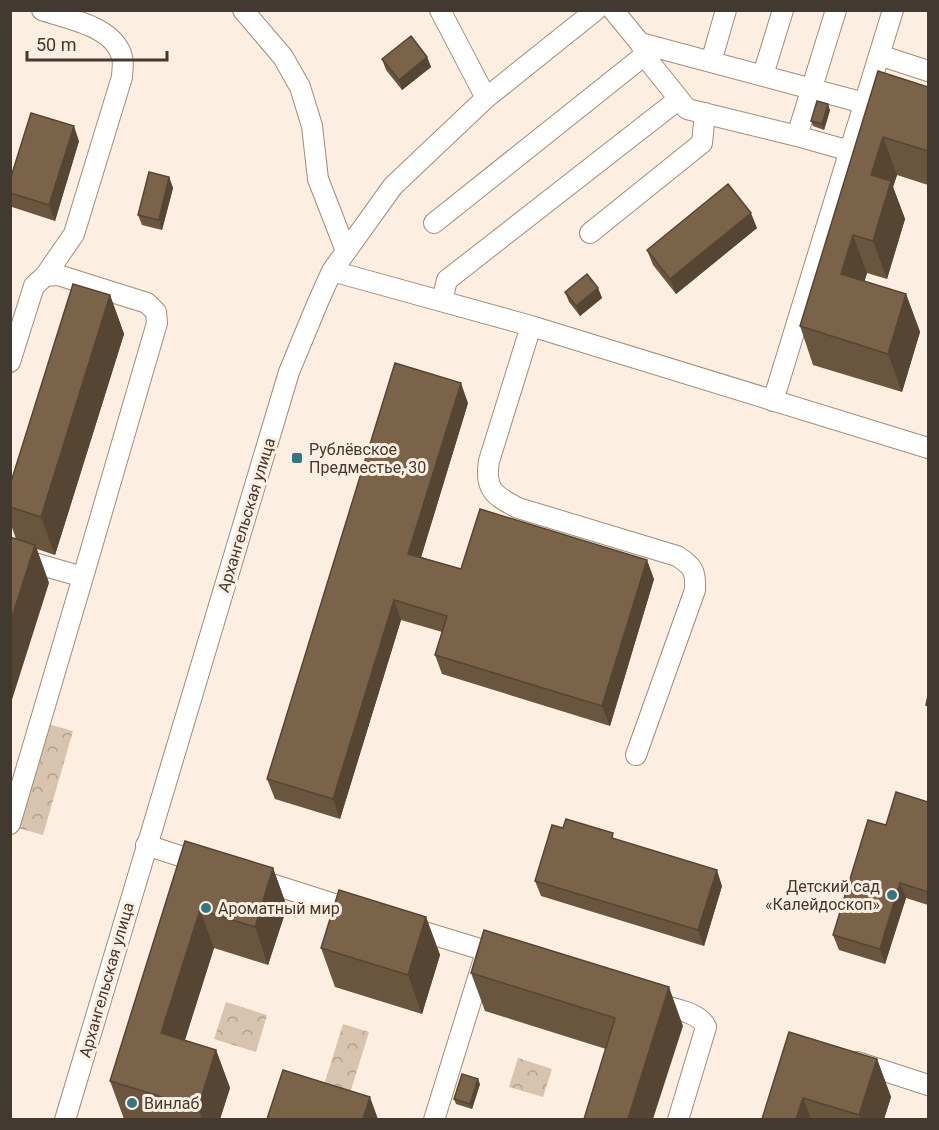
<svg xmlns="http://www.w3.org/2000/svg" width="939" height="1130" font-family="Roboto,sans-serif">
<style>
.park{fill:url(#park-crowns)}
.lines{fill:none;stroke-linecap:round;stroke-linejoin:round}
.minor-casing{stroke:#a28c76;stroke-width:22}
.minor{stroke:#fff;stroke-width:20}
.wall{fill:#6a553f}
.shaded-wall{fill:#564533}
.building{fill:#7b6349;stroke:#564533;stroke-width:1.5}
.poi-dot{fill:#327586;stroke:#fceee0;stroke-width:2}
.labels{text-anchor:middle;stroke-width:6;stroke-linejoin:round;paint-order:stroke}
.poi-label{font-size:16px;fill:#423930;stroke:#fceee0;text-anchor:start}
.street-label{font-size:16px;fill:#423930;stroke:#fceee0}
</style>
<defs>
<pattern id="park-crowns" width="20" height="18" patternUnits="userSpaceOnUse" patternTransform="scale(1.5)"><rect width="20" height="18" fill="#d8c3ae"/><path d="M2 6a3 3 0 1 1 6 0M12 15a3 3 0 1 1 6 0" fill="none" stroke="#b19f8e"/></pattern>
</defs>
<rect width="100%" height="100%" fill="#fceee0"/>
<path class="park" d="M48 724 73 731 43 835 18 828Z
M226 1002 267 1015 256 1052 214 1039Z
M343 1024 369 1032 350 1093 324 1085Z
M518 1058 552 1069 543 1097 509 1087Z"/>
<g class="lines">
<defs>
<path id="minor" d="M243 10 283 57 300 87 312 126 318 179 346 251
M440 10 486 98
M613 10 640 43 864 103
M836 10 797 136 850 151
M640 43 651 64 687 109 797 136
M879 55 928 71
M711 62 726 10
M763 75 783 10
M434 223 646 54
M590 233 702 143 705 113
M332 271 531 326 928 448
M45 276 58 275 147 303 156 312 157 323 83 577
M442 301 447 280 679 99
M531 326 489 461C484 490 495 496 518 508L677 556C693 566 696 571 695 590L636 755
M10 362 34 286 45 276 74 234 122 77C122 71 124 63 122 57 114 26 68 19 42 10
M773 401 893 10
M10 556 83 577 10 824
M146 845 205 864
M256 879 359 912
M408 927 503 956
M654 1003C669 1008 699 1011 706 1027L678 1120
M857 1062 928 1085
M65 1120 289 372 318 302 332 271 393 186 486 98 596 10
M434 1120 483 962"/>
</defs>
<use href="#minor" class="minor-casing"/>
<use href="#minor" class="minor"/>
</g>
<path class="wall" d="M427 57 431 67 402 90 386 70 382 59Z
M878 71 928 87V185L897 175 893 187 905 219 887 279 867 273 864 282 906 294 920 332 902 392 813 365 800 326Z
M830 110 824 130 813 126 811 121Z
M79 141 55 221 12 207 10 202V180Z
M169 177 173 188 162 230 142 225 138 215Z
M757 228 676 294 653 265 647 250Z
M598 288 602 298 580 316 569 302 565 292Z
M110 295 124 334 55 555 37 549 49 583 16 539 10 522V485Z
M468 403 421 557 461 569 654 579 610 726 442 674 435 655 442 632 401 620 340 819 275 799 267 779Z
M928 802V905L906 898 885 964 839 950 833 935 886 825Z
M616 840 722 886 704 946 541 896 535 881Z
M185 841 273 868 287 907 268 965 214 948 185 1040 216 1050 230 1088 220 1119H124L110 1081Z
M426 917 440 955 422 1014 335 987 321 948Z
M471 973 683 1026 606 1049 485 1011Z
M877 1059 891 1097 884 1119H762Z
M480 1084 472 1109 456 1104 454 1099Z"/>
<path class="shaded-wall" d="M427 57 431 67 402 90 399 80Z
M828 104 830 110 824 130 822 124Z
M74 126 79 141 55 221 49 205Z
M883 137 897 175 893 187 905 219 887 279 873 241 871 175Z
M169 177 173 188 162 230 159 220Z
M751 213 757 228 676 294 670 279Z
M853 235 867 273 855 313 841 274Z
M598 288 602 298 580 316 576 306Z
M906 294 920 332 902 392 888 354Z
M110 295 124 334 55 555 41 517Z
M461 383 468 403 416 574 408 554Z
M35 545 49 583 10 706V623Z
M647 560 654 579 610 726 602 706Z
M394 600 401 620 340 819 333 799Z
M273 868 287 907 268 965 255 927Z
M717 870 722 886 704 946 698 930Z
M900 883 906 898 885 964 880 949Z
M200 910 214 948 175 1071 161 1033Z
M426 917 440 955 422 1014 408 975Z
M669 987 683 1026 653 1119H628Z
M216 1050 230 1088 220 1119H202L198 1108Z
M877 1059 891 1097 884 1119H861L859 1115Z
M478 1079 480 1084 472 1109 470 1104Z
M370 1097 378 1119H363Z
M803 1098 811 1119H796Z"/>
<path class="building" d="M411 36 427 57 399 80 382 59Z
M878 71 928 87V151L883 137 871 175 891 181 873 241 853 235 841 274 906 294 888 354 800 326Z
M817 101 828 104 822 124 811 121Z
M31 113 74 126 49 205 10 193V180Z
M149 172 169 177 159 220 138 215Z
M728 184 751 213 670 279 647 250Z
M587 274 598 288 576 306 565 292Z
M73 284 110 295 41 517 10 507V485Z
M395 363 461 383 408 554 461 569 480 509 647 560 602 706 435 655 447 616 394 600 333 799 267 779Z
M10 537 35 545 10 623Z
M928 696V706L926 705Z
M896 792 928 802V892L900 883 880 949 833 935 868 820 886 825Z
M566 819 613 833 612 838 717 870 698 930 535 881 552 825 563 828Z
M185 841 273 868 255 927 200 910 161 1033 216 1050 198 1108 110 1081Z
M339 890 426 917 408 975 321 948Z
M484 930 669 987 628 1119H584L615 1018 471 973Z
M789 1032 877 1059 859 1115 803 1098 796 1119H762Z
M283 1070 370 1097 363 1119H267Z
M462 1074 478 1079 470 1104 454 1099Z"/>
<g class="poi-dot">
<rect x="291" y="452" width="12" height="12" rx="3"/>
<circle cx="892" cy="895" r="6"/>
<circle cx="206" cy="908" r="6"/>
<circle cx="132" cy="1103" r="6"/>
</g>
<g class="labels">
<g class="poi-label">
<text x="309" y="455">Рублёвское<tspan x="309" dy="18">Предместье, 30</tspan></text>
<text x="880" y="892" text-anchor="end">Детский сад<tspan x="880" dy="18">«Калейдоскоп»</tspan></text>
<text x="218" y="914">Ароматный мир</text>
<text x="144" y="1109">Винлаб</text>
</g>
<g class="street-label">
<text transform="translate(246 515) rotate(-73)" y="6">Архангельская улица</text>
<text transform="translate(106 980) rotate(-74)" y="6">Архангельская улица</text>
</g>
</g>
<rect width="939" height="1130" fill="none" stroke="#423930" stroke-width="24"/>
<path d="M27 51v9h140v-9" fill="none" stroke="#423930" stroke-width="3"/>
<text x="36" y="51" font-size="18" fill="#423930" stroke="#fceee0" stroke-width="4.5" paint-order="stroke">50 m</text>
</svg>
